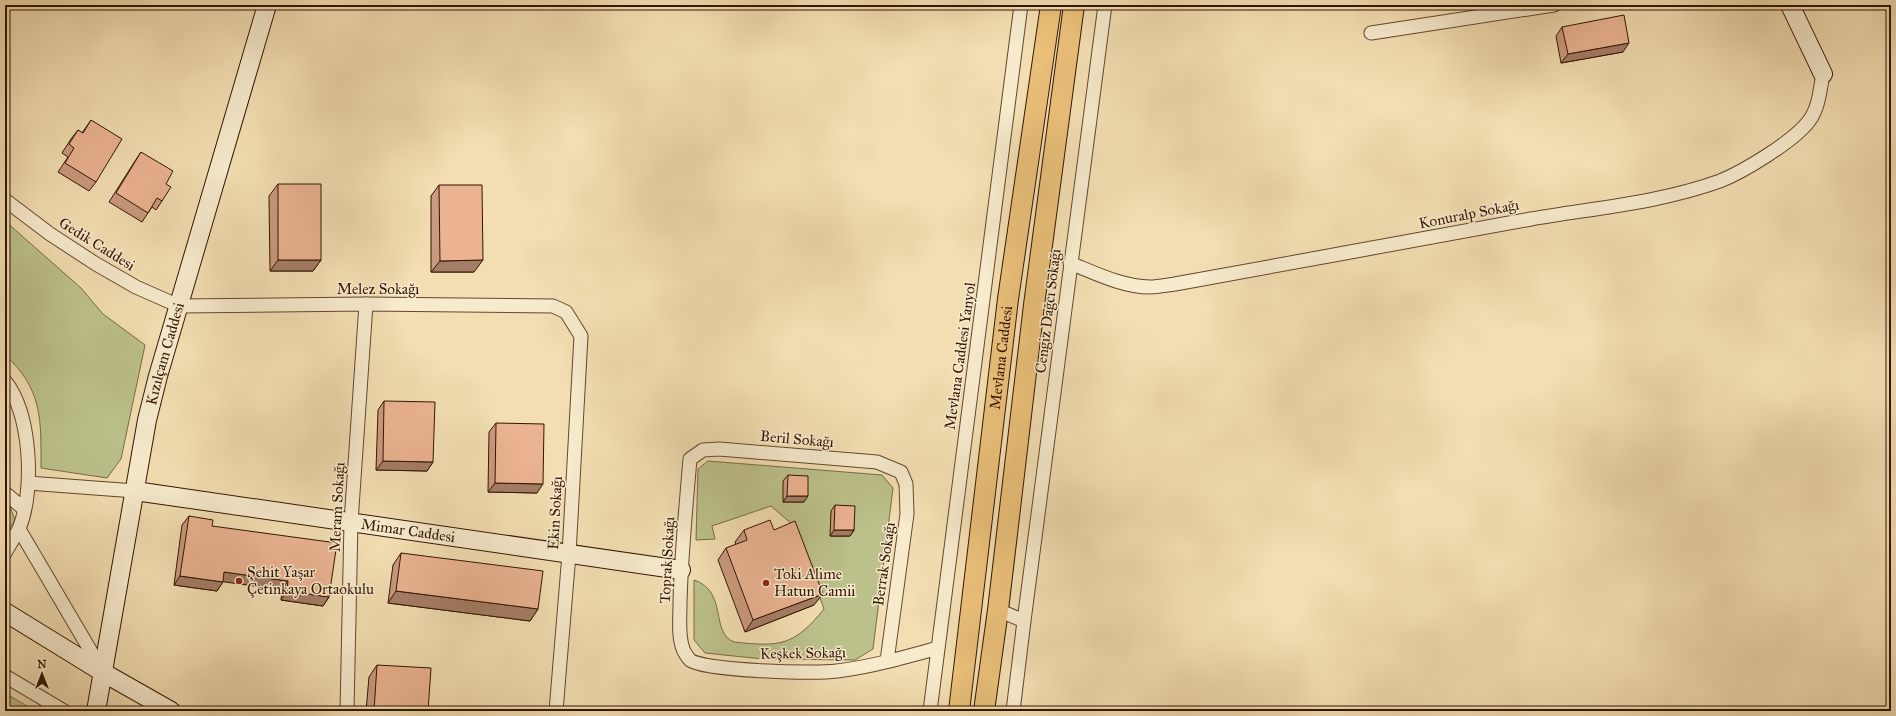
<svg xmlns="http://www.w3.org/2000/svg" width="1896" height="716" font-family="'IM FELL Great Primer',serif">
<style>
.green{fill:#bcc18b;stroke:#786b46}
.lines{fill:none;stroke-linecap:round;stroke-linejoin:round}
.street-casing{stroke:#63472e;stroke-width:15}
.secondary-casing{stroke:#331502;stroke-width:20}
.primary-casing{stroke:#331502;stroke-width:22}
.street{stroke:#f7eacd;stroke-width:13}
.secondary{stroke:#f7eacd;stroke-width:18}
.primary{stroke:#e9bf79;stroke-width:20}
.wall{fill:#ca9a7e;stroke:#331502}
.shaded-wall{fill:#a47d66;stroke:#331502}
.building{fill:#ebb392;stroke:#331502}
.poi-dot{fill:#8f2418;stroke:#f7eacd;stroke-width:1.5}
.labels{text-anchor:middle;stroke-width:3;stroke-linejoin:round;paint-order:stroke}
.street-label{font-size:15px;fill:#331502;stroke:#f7eacd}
.poi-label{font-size:15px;fill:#331502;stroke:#f7eacd;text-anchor:start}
</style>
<rect width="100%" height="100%" fill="#f2deb2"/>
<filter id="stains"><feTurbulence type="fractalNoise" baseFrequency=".005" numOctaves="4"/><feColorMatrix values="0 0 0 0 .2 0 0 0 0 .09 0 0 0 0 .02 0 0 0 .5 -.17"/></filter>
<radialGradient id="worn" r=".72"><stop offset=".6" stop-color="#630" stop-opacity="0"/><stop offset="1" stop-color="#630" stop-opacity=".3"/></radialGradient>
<path class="green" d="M5 221 81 288 103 314 145 345 121 459 107 478 41 468C41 421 43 389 5 355Z
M708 461 882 475 893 488 873 649 855 660 763 659 705 653 694 640V580C728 591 710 633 734 642 780 647 794 646 824 609L794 526 771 506 712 526 715 539 696 540 698 469Z
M5 501 9 504 15 520 5 536Z
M5 693 35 711H5Z"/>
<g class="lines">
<defs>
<path id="street" d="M1371 33 1554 5
M5 200 50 234 96 264 136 287 179 306 366 304 553 306 566 312 581 336 569 554 556 711
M1070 263C1095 273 1123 287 1150 287 1158 287 1167 285 1175 284 1294 262 1412 241 1531 219 1594 208 1659 203 1720 181 1743 172 1794 141 1809 121 1819 108 1820 89 1823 74
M5 381C31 413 35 490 19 529 15 537 9 545 5 553
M28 483 135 491
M5 493 24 509
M19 529 103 672
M998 610 1024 621 1013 711
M1024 621 1105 5
M887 661 907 514 906 484 901 472 877 462 719 449 703 450 690 459C686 507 681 556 680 604 680 619 678 636 683 649 684 652 688 658 690 660 704 671 816 674 837 671 871 667 905 657 938 648
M5 676 64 711
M347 711 351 522 366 304
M930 711 1021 5"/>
<g id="secondary">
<path d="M1790 5 1823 74"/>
<path id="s1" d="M135 491 681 570"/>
<path d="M5 612 104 673 171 711"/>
<path id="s2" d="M96 711 147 420 158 376 267 5"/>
</g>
<g id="primary">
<path id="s3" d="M959 711 1008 299 1051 5"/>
<path d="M984 711 998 610 1034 305 1074 5"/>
</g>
</defs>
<use href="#street" class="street-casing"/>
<use href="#secondary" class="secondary-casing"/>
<use href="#primary" class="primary-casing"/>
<use href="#street" class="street"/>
<use href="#secondary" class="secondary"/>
<use href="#primary" class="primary"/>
</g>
<path class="wall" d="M1822 5H1831L1824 8Z
M1562 27 1623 52 1561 63 1556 36Z
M91 120 96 182 89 191 58 172 68 157 62 153 71 139 78 130 82 133Z
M141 152 166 184 162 201 156 210 152 207 142 222 109 202 135 161Z
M278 184 321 260 313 271H270L269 196Z
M439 185 474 272H431V196Z
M384 401 433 462 427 471 376 470 378 410Z
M496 423 537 493 488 492 489 432Z
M788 475 804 502H783V481Z
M835 505 854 530 850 536H830L831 511Z
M189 516 212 526 329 597 323 606 281 600 282 590 223 581 217 591 174 585 182 525Z
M744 530 814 605 745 632 718 560 726 548 736 545 735 542Z
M401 553 538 609 530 621 388 603 393 565Z
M377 665 428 711H366L369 677Z"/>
<path class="shaded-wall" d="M1413 5H1427L1411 8Z
M1826 5H1831L1824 8Z
M1629 43 1623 52 1561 63 1568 54Z
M278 260H321L313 271H270Z
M483 260 474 272H431L440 261Z
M383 461 433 462 427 471 376 470Z
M495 483 543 484 537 493 488 492Z
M787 496H808L804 502H783Z
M834 530H854L850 536H830Z
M224 572 288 581 282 590 218 581Z
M180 576 223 582 217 591 174 585Z
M287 591 329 597 323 606 281 600Z
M396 591 538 609 530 621 388 603Z
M823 594 814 605 745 632 753 620Z"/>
<path class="building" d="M1624 15 1629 43 1568 54 1562 27Z
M91 120 122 139 96 182 65 163 74 148 69 144 78 130 83 133Z
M141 152 173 171 166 184 171 187 162 201 157 198 148 213 116 193Z
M278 184H321V260H278Z
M439 185H482L483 260 440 261Z
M384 401 435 402 433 462 383 461Z
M496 423 544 424 543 484 495 483Z
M788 475 808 476V496H787Z
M835 505 855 506 854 530H834Z
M189 516 213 520 212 526 337 543 329 597 287 591 288 581 224 572 223 582 180 576Z
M770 520 774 530 795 521 823 594 753 620 726 548 747 540 744 530Z
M401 553 543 571 538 609 396 591Z
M377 665 431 668 428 711H374Z"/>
<g class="poi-dot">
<circle cx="239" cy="581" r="4"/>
<circle cx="766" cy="583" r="4"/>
</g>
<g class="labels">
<g class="street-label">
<text transform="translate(1469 214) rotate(-11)" y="5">Konuralp Sokağı</text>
<text transform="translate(97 244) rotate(32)" y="5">Gedik Caddesi</text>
<text x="378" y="294">Melez Sokağı</text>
<text transform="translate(1048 311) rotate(-83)" y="5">Cengiz Dağcı Sokağı</text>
<text dy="5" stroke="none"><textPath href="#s2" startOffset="364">Kızılçam Caddesi</textPath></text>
<text transform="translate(960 356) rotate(-82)" y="5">Mevlana Caddesi Yanyol</text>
<text dy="5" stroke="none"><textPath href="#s3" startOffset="356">Mevlana Caddesi</textPath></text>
<text transform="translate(797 439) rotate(5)" y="5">Beril Sokağı</text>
<text transform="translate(337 507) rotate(-87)" y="5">Meram Sokağı</text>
<text transform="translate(555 513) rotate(-87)" y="5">Ekin Sokağı</text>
<text dy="5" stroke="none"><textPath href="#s1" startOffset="276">Mimar Caddesi</textPath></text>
<text transform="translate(667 560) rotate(-87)" y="5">Toprak Sokağı</text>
<text transform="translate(884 564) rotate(-82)" y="5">Berrak Sokağı</text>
<text transform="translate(803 653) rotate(-1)" y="5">Keşkek Sokağı</text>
</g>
<g class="poi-label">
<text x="247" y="577">Şehit Yaşar<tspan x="247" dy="17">Çetinkaya Ortaokulu</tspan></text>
<text x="774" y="579">Toki Alime<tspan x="774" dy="17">Hatun Camii</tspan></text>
</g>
</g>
<rect width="1896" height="716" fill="none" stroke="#f2deb2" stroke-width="20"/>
<rect x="6" y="6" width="1884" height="704" fill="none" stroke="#331502" stroke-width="2"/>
<rect x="10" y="10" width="1876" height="696" fill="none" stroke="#331502"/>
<g transform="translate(42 674)" stroke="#f7eacd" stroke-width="3" paint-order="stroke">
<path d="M0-3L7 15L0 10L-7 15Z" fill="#331502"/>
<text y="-6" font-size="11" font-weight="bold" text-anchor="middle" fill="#331502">N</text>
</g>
<rect width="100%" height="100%" filter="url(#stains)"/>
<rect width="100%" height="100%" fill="url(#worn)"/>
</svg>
